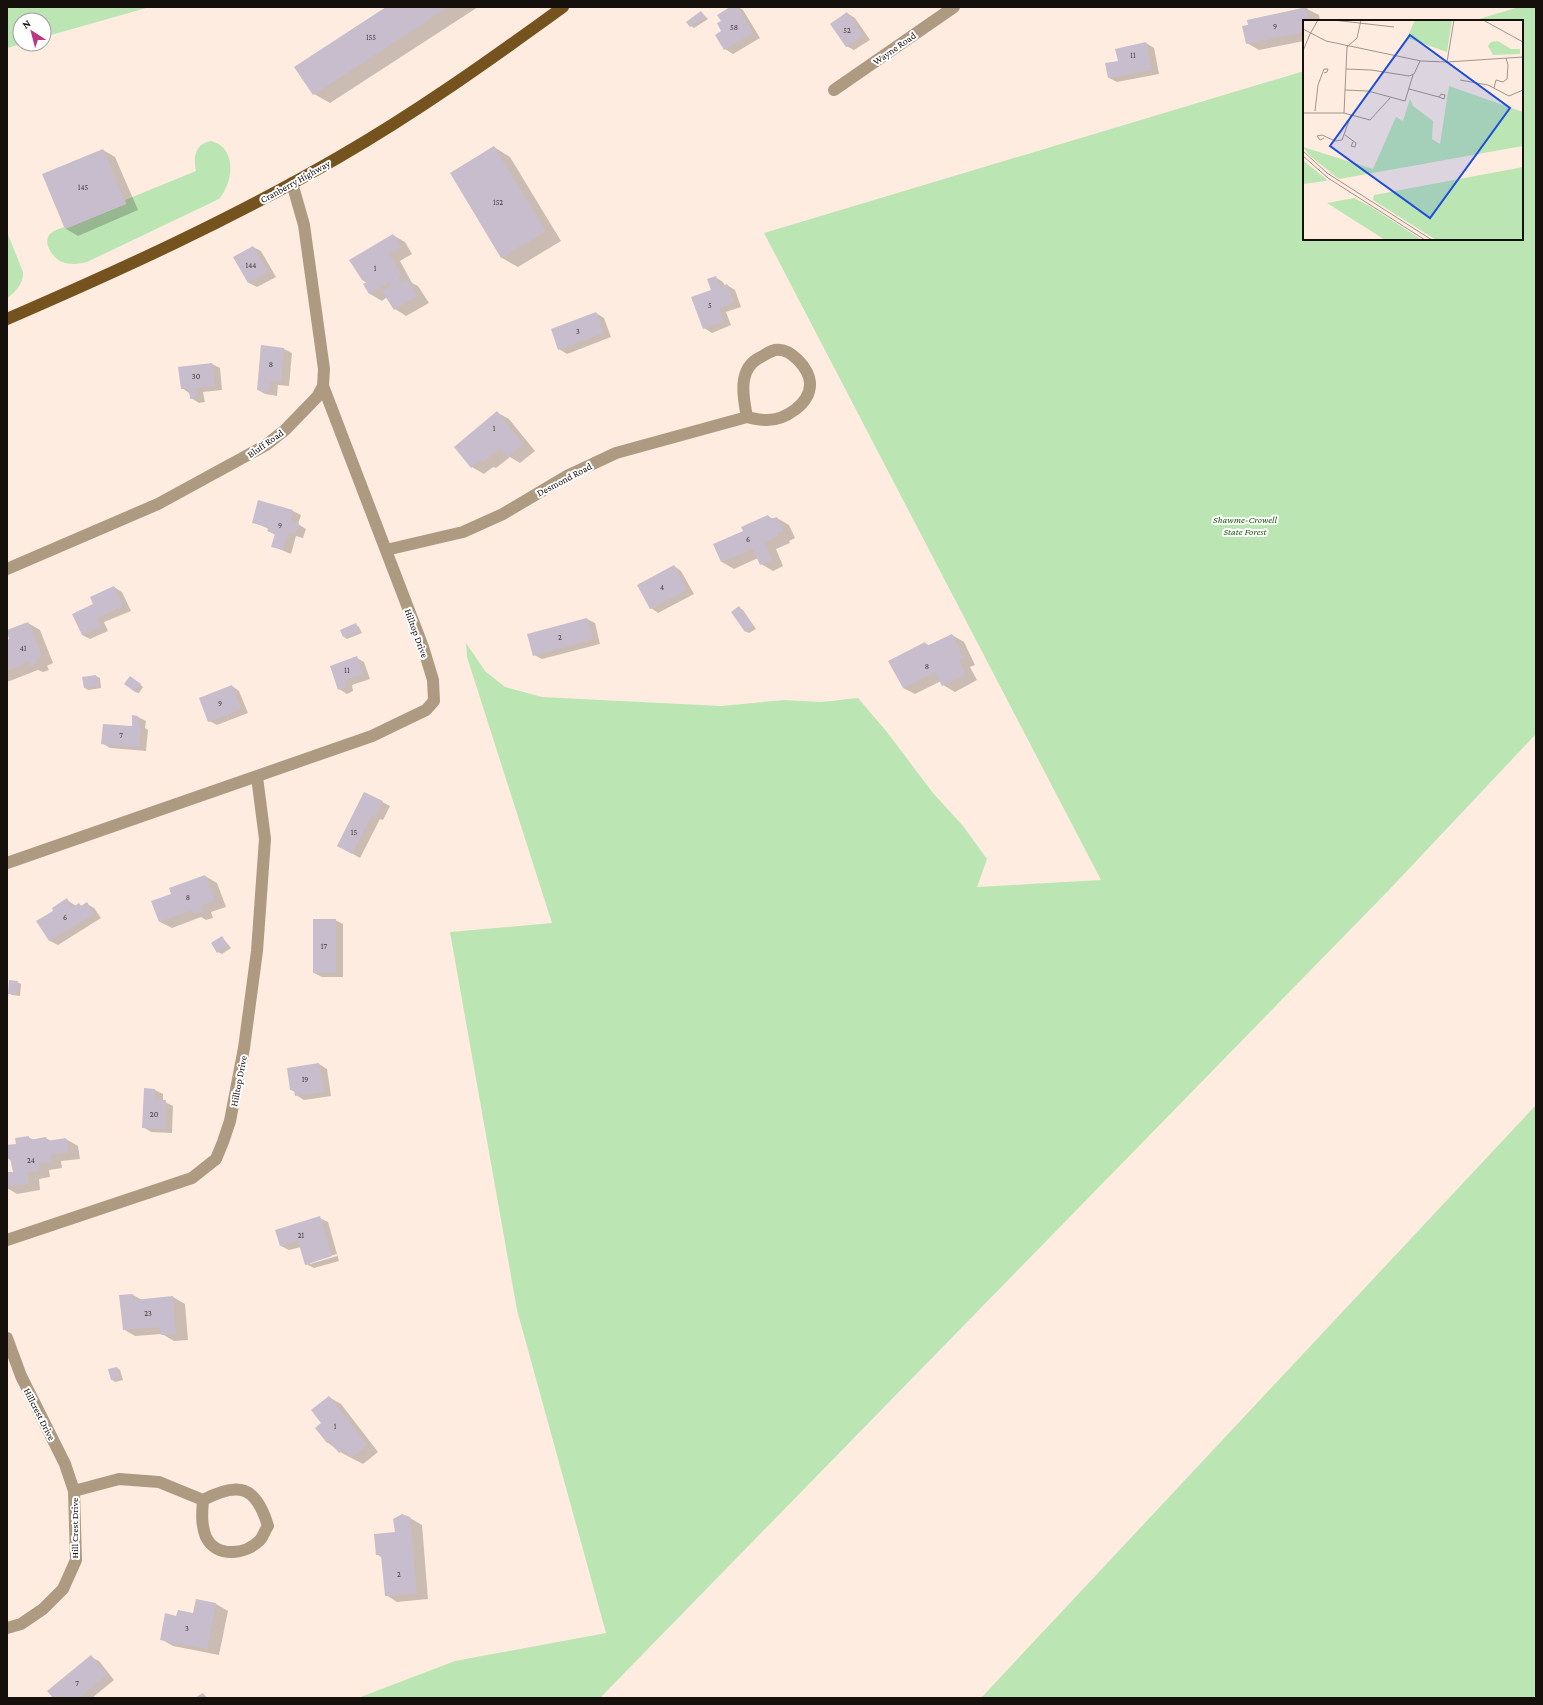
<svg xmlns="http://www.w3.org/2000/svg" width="1543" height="1705" font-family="'Crimson Pro',serif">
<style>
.green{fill:#bce5b4}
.shadow{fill:#0003;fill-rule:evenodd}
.building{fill:#c8bdcc}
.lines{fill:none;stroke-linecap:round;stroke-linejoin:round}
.minor{stroke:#ae9a80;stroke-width:12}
.major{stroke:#75531e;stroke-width:12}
.labels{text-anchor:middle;stroke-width:4;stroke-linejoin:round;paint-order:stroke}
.number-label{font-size:8px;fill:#423b3d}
.street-label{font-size:10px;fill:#16100d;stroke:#fff}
.park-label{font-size:10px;font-style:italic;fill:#1b5c0d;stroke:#fff}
.inset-road{fill:none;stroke:#a1948c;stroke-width:1}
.view{fill:#1d4ed8;fill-opacity:0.15;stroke:#1d4ed8;stroke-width:2}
.inset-edge{fill:none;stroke:#16100d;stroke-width:2}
</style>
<rect width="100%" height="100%" fill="#feece0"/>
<path class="green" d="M7 7H150L44 37V20H20L21 44 7 48Z
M1519 7H1536V734L1389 890 600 1698H358L455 1661 606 1633 517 1310 450 932 552 923 467 657 466 643 485 671 505 687 542 697 721 706 784 700 821 702 858 698 887 732 933 793 963 826 987 859 977 887 1101 880 764 233 1304 71V239H1522V21H1472Z
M211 141C238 148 233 183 219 199L87 262C80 264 70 265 62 262 53 258 42 243 50 234 54 230 59 229 64 227L65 229 126 204 125 200 196 171C193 158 195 143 211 141Z
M7 232 23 272C24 283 16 292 7 298Z
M1536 1105V1698H981Z"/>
<path class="shadow" d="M388 7H478L330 103 314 94Z
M733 7H738L743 10 760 38 733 54 725 49 722 21Z
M1307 9 1319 15 1320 21H1304V41L1259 50 1247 43 1250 26Z
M701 12 708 19 694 28 691 26Z
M847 13 855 18 870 40 854 50 846 46Z
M1146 43 1154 48 1159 74 1117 82 1109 78 1119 61Z
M494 147 510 157 561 241 518 267 502 258 451 173Z
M103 150 115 157 138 210 78 236 66 229Z
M393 235 405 242 412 254 400 261 412 283 418 286 429 303 406 316 395 309 387 297 382 301 370 294 364 284 367 283 362 280Z
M253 247 261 251 276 277 257 287 249 283 234 258Z
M715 277 723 282 725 286 727 285 735 290 741 307 726 312 731 325 712 333 704 328Z
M596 313 604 318 611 337 567 354 559 349Z
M261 346 284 349 292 353 289 386 278 385 277 396 265 394 258 390Z
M212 364 220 368 222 390 203 392 205 402 199 403 191 398 189 393 182 388Z
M498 413 509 419 535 451 520 463 510 457 496 468 493 467 484 474 472 467 456 447Z
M259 501 293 511 301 515 298 524 306 529 303 538 296 536 291 554 272 546 275 535 269 531V529L253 522Z
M768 516 773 519 777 518 789 525 795 538 789 541 790 543 776 549 783 566 773 571 761 564 758 558 734 569 722 562 715 545 744 532Z
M674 566 681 571 694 594 658 613 651 608Z
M114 587 122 592 131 611 104 622 108 631 90 639 82 635 95 605Z
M739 608 743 610 756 629 749 633 745 631Z
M587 619 595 623 600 644 542 659 534 655Z
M28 623 40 630 53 663 47 666 49 670 43 672 38 670 7 682V641L10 640 7 631Z
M355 624 359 627 362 633 347 639 344 637Z
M952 635 964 642 975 665 970 667 977 680 955 692 943 685 941 681 915 694 903 688 925 643 930 646Z
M357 658 364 662 370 679 352 685 353 691 347 694 339 689Z
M96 676 100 678 101 688 88 690 85 688Z
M133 679 143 687 139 693 135 692Z
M232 686 239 691 248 713 217 725 209 721Z
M138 717 146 721 145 728 148 730 146 751 110 748 102 743 132 727Z
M365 793 390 806 383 820 380 819 360 858 346 850Z
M205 876 217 883 226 907 211 912 213 918 206 920 201 917 172 928 160 922 172 895Z
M67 900 76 906 79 905 82 906 87 904 94 908 101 918 58 945 50 941 38 921 54 911Z
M335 920 343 924V977H322L314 973Z
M222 937 231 948 222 954 218 952Z
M17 982 21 984 20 996 12 995 9 993Z
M319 1064 327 1069 331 1096 304 1100 296 1095 295 1092 291 1090Z
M145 1090H155L163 1094V1101L173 1106 172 1133 151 1132 143 1127Z
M28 1137 34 1140 46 1138 51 1141 66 1139 78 1146 80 1159 61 1161 62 1168 49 1170 50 1177 39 1179 40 1190 17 1194 7 1188V1173H14L12 1161 7 1158V1146L17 1145Z
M320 1218 328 1222 339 1261 314 1268 306 1264 301 1247 289 1250 281 1246ZM337 1254V1256L310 1264V1262Z
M133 1295 142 1300 173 1297 185 1304 188 1340 174 1341 162 1334 135 1336 123 1329Z
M117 1368 120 1370 123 1380 115 1382 112 1380 109 1370Z
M329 1397 341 1404 378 1452 363 1464 340 1452 327 1442 323 1423Z
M410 1518 422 1525 428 1599 397 1602 386 1595 382 1558 377 1554Z
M216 1604 228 1611 219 1655 173 1646 161 1639 177 1617 194 1614Z
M91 1657 99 1661 114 1680 92 1698H55Z"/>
<path class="building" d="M386 7H448L313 95 294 67Z
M730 7H737L753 33 724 50 715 35 721 31 717 23 721 21 717 15Z
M1307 7 1310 21H1304V32L1246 44 1242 26 1248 25 1247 20Z
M701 11 705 17 690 27 686 22Z
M847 12 863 35 846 47 830 24Z
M1146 42 1152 70 1108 78 1105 63 1118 61 1115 49Z
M494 146 546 231 501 258 450 173Z
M103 149 126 204 65 229 42 174Z
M393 234 401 247 389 254 402 275 398 277 401 282 406 278 417 296 394 310 382 291 391 286 389 282 369 294 363 284 367 282 365 278 362 280 349 260Z
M253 246 268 272 248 283 233 257Z
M716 276 720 287 727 284 734 302 719 308 724 321 703 329 691 297 711 290 707 279Z
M596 312 604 333 558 350 551 329Z
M261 345 284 348 281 382 270 381 269 392 257 390Z
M212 363 215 386 196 388 197 398 190 399 189 388 181 389 178 367Z
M497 411 523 444 508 457 500 448 483 462 481 460 471 468 454 447Z
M258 500 293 510 290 521 299 523 295 534 288 532 283 550 271 547 275 534 267 531 269 527 252 523Z
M768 515 770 519 777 517 783 531 777 534 778 536 765 542 772 560 760 565 753 549 721 562 713 544 743 531 741 527Z
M674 565 687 590 650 609 637 585Z
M114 586 123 606 97 618 101 627 82 635 72 614 93 604 90 597Z
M739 606 753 626 745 632 731 612Z
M587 618 593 639 533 656 527 634Z
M28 622 42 656 35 659 37 663 30 666 28 662 7 671V640L9 639 7 630Z
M356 623 359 631 343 637 340 630Z
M952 634 964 658 959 660 966 674 942 686 935 672 903 688 888 661 925 642 927 646Z
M357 656 363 674 344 681 346 687 338 690 330 666Z
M96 675 98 686 84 688 82 677Z
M130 676 141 684 135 692 124 684Z
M232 685 241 709 208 722 199 698Z
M132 715 138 716V724H141L139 747 101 744 103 724 132 726Z
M364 792 383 801 375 817 372 815 352 854 337 846Z
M205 875 215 900 200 906 202 911 194 914 192 910 159 922 151 901 171 894 169 888Z
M67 898 72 908 79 903 81 906 87 902 94 914 49 941 36 921 53 911 52 908Z
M313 919H336V973H313Z
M222 936 228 946 217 953 211 943Z
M9 980 18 981 17 994H8Z
M319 1063 324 1092 295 1096 294 1090H290L287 1068Z
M144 1088 155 1089V1100H166L165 1129 142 1128Z
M29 1136V1140L46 1137 47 1141 66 1138 68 1152 50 1155 51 1162 38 1164 39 1171 27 1172 29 1184 7 1187V1172H13L10 1158 7 1159V1145L16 1144 15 1138Z
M320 1216 332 1256 305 1265 298 1241 280 1246 275 1230Z
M133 1294 134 1300 173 1296 176 1334 161 1335 160 1327 123 1330 119 1295Z
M117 1367 120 1378 111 1380 108 1369Z
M329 1396 367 1445 351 1458 344 1449 339 1453 330 1441 327 1443 315 1428 321 1423 311 1410Z
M402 1514 410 1517 417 1593 385 1596 381 1555H376L374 1534 395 1532 393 1519Z
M196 1599 216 1603 207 1649 160 1640 165 1613 176 1616 178 1610 193 1613Z
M91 1655 107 1675 79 1698H53L47 1691Z
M203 1693 207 1698H195Z"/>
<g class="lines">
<path class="minor" d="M834 90 954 7
M386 550 463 532 503 514 567 476 616 453 747 417C743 397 737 368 761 357 765 355 770 351 775 350 790 347 809 368 810 383 811 404 784 421 765 420 759 420 752 418 747 417
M7 569 158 504 266 445 285 430 317 397 323 386 324 369 304 225 292 183
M7 863 372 736 426 710 434 701 433 680 423 647 323 386
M7 1240 192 1178 216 1159 223 1142 230 1121 244 1048 257 951 265 839 257 777
M7 1338 21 1376 65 1464 74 1491 76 1560 63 1589 43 1609 21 1624 7 1628
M74 1491 119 1479 159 1482 203 1500C239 1481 256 1486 268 1526 265 1530 263 1537 260 1540 246 1555 216 1558 206 1537 201 1525 202 1513 203 1500"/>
<path class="major" d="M7 319C120 270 232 219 339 157 417 112 490 60 563 7"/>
</g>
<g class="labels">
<g class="number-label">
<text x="1275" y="29">9</text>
<text x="734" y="30">58</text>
<text x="847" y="33">52</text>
<text x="371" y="40">155</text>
<text x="1133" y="58">11</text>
<text x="83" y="190">145</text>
<text x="498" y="205">152</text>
<text x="251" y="268">144</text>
<text x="375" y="271">1</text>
<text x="710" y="308">5</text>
<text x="578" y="334">3</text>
<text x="271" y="367">8</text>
<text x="196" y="379">30</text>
<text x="494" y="431">1</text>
<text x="280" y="528">9</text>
<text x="748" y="542">6</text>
<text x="662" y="590">4</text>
<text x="560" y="640">2</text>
<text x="23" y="651">41</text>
<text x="927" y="669">8</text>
<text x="347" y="673">11</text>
<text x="220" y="706">9</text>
<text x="121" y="738">7</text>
<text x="354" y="835">15</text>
<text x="188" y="900">8</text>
<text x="65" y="920">6</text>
<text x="324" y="949">17</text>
<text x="305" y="1082">19</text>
<text x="154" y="1117">20</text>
<text x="31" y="1163">24</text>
<text x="301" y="1238">21</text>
<text x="148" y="1316">23</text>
<text x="335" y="1429">1</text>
<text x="399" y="1577">2</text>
<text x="187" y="1631">3</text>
<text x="77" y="1686">7</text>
</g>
<g class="street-label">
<text transform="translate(894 48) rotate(-35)" y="4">Wayne Road</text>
<text transform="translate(295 181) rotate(-29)" y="4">Cranberry Highway</text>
<text transform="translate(265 443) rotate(-35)" y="4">Bluff Road</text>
<text transform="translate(564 479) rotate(-28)" y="4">Desmond Road</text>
<text transform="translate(417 633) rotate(70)" y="4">Hilltop Drive</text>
<text transform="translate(238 1081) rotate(-79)" y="4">Hilltop Drive</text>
<text transform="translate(40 1414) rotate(63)" y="4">Hillcrest Drive</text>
<text transform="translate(74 1528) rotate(-90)" y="4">Hill Crest Drive</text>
</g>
<g class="park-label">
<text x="1245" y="523">Shawme-Crowell<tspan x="1245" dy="12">State Forest</tspan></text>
</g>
</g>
<g transform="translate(1303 20)">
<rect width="220" height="220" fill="#feece0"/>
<path d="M112 0H149L144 32 104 18ZM195 21 208 29H217V34L190 35 185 26 188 22ZM146 66 220 92V126L36 159 7 136 0 127 70 149 93 97 100 101 107 79 110 86 130 101 129 119 137 124ZM0 140 24 160 23 161 0 164ZM220 147V220H133L70 180 71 175ZM51 178 68 187 119 220H82L24 183Z" fill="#bce5b4"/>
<path class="inset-road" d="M30 0 91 7M58 0 54 18 44 27 41 93 67 100 87 78M180 0 220 22M0 9 23 21 118 41 144 42 220 37M7 14 15 0M0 31 7 14M144 42 151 0M43 49 68 50 106 56 111 54 117 41M157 60 185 65 206 76 220 70M191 68 193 60 200 62 204 59 205 45 203 38M106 69 136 77 138 74 142 75 141 79 136 77M42 70 65 71 102 81 110 55M12 91 15 65 21 49H25L24 52 21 53M1 93H41M42 115 53 123 52 127 48 126 50 122M21 118 17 120 14 116 19 115 32 121 39 120 48 95M0 131 24 153 129 220M0 136 25 158 122 220"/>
<path class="view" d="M107 15 207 88 127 198 27 126Z"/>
<rect width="220" height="220" class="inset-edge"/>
</g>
<rect width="1543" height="1705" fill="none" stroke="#16100d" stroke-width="16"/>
<g transform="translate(32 32) rotate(324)"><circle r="19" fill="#ffffff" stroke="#a29f9e"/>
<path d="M0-3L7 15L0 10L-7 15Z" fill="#ba3982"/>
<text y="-6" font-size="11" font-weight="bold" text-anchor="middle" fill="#16100d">N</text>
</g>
</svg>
